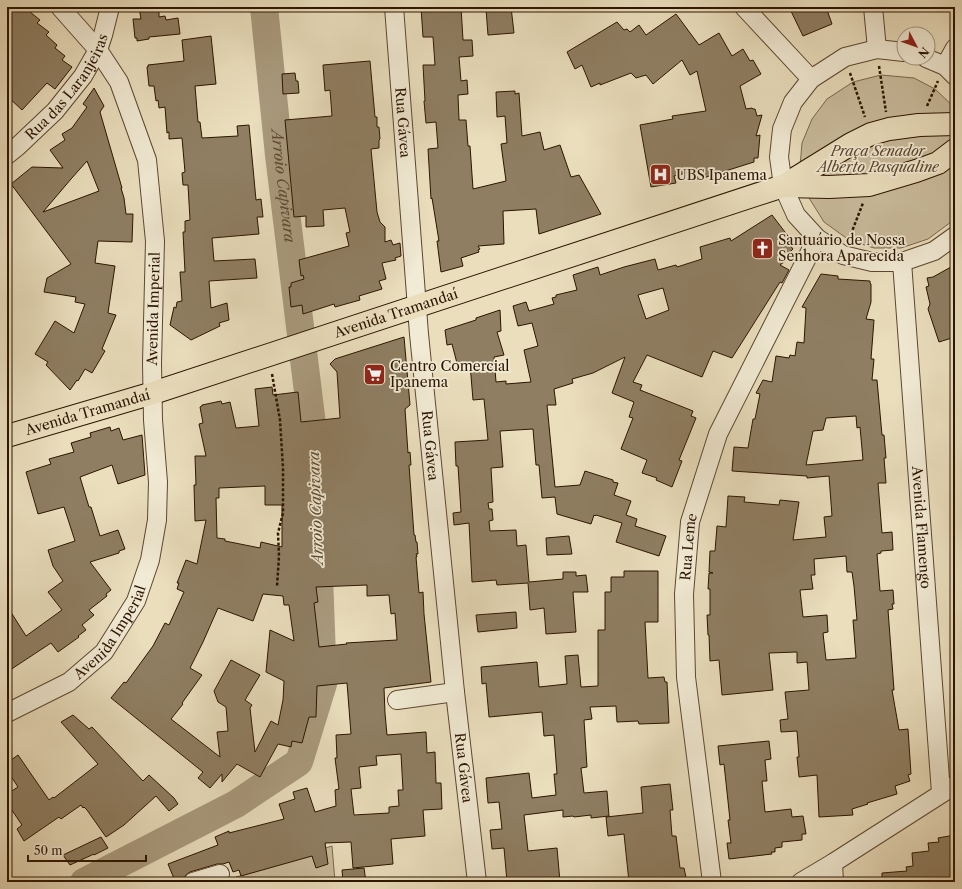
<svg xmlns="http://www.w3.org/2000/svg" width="962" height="889" font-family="'Libre Caslon Text',serif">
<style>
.green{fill:#cabc9d;stroke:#7b684e}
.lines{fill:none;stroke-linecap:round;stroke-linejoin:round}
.river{stroke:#a99a7d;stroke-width:28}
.building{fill:#8f7e62;stroke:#2c1500;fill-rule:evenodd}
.minor-casing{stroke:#5c472f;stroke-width:20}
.major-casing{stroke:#2c1500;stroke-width:24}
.path{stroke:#2c1500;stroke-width:2.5;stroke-dasharray:3 2;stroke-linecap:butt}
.minor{stroke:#f1ead4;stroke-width:18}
.major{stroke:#eadebd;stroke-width:22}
.labels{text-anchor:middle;stroke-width:3.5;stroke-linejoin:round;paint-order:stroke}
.street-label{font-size:14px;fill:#2c1500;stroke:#f1ead4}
.park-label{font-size:14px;font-style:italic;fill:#5b472f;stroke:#f1ead4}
.poi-label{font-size:14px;fill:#2c1500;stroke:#f1ead4;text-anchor:start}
.water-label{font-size:15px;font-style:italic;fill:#5e4a32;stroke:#f1ead4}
</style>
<rect width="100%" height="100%" fill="#eadebd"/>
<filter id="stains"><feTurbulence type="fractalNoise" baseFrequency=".005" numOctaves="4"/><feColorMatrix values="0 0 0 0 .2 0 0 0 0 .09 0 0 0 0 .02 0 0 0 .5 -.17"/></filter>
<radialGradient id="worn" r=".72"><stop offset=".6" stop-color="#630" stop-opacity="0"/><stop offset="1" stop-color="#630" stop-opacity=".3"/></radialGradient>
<path class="green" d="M881 75 914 78 935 89 955 108V216L951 222 928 239 901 248H874L849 240 824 222 806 193 800 166 802 143 812 119 827 99 853 82Z
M332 846 335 882H221Z"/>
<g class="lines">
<g class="river">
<path id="s1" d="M264 7 279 155 314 441 315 459"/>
<path d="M84 882 236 804 299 762 323 684 318 549"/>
</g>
</g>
<path class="building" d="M7 7H35L30 12 40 20 37 23 49 32 46 35 57 45 55 48 65 56 62 60 72 67 55 89 47 83 22 110 7 96Z
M139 7H159V17L165 16 166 20 178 18 180 34 149 37V39L137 41V38H135L133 19H141Z
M421 7H461L463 40H472L473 56 459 57 461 81 467 80 468 94 458 95 459 120H466L468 146H470L473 189 506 181 501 144 507 143 505 116 497 117 496 92 515 91V94L519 93 522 136 540 132 544 150 560 145 571 177 579 175 601 214 539 234 536 209 503 211 504 244 478 246 480 249 478 250 479 252 461 258 463 266 441 272 437 241H439L432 198 431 199 428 149 438 148 436 122 426 123 424 101H425L423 65H435L433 37H423Z
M493 7H511L514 33 488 35 486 9H494Z
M789 7H826L832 24 803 36Z
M676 14 699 45 719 33 732 56 743 49 750 61 753 60 761 74 740 86 746 109 752 108 753 109H755L757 116 762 115 756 136 760 135 758 158H754V162L703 178 702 169 674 176 676 183 651 187 640 125 673 119 672 116 706 111 697 71 690 75 682 60 653 84 646 75 636 78 631 73 600 85V83L591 87 582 65 575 69 567 52 617 22 624 30 627 29 630 32 639 25 646 35Z
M211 36 216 84 195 86 198 122H200L202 138 238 136 237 126 249 125 256 200 261 199 263 217H257L259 234 212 238 214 261 255 259 257 278 209 281 211 308 227 303 229 320 219 323 220 326 191 340 170 325 174 307 176 308 177 302 182 301 180 272H185L183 232H185V221L190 220 188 185H183L182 173 185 172 182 138 169 139V132L167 133 165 107 159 108 158 100 156 101 154 86H149L147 67H148V65L184 61 182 40Z
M370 61 375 117H377V127H379L380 139 379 140V148L371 149 377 212 380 222 385 227V242L391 240 393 245 400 243 401 256 395 258 396 260 382 263 386 279 379 281 382 289 359 296 360 300 335 307 334 304 303 314 302 305 291 307 289 287H291V283L304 279 303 275 301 276 299 260 349 246 346 233 350 232 345 208 323 210 324 226 306 227V216L294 217 285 120 332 116 330 90 325 91 323 65Z
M295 73 296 81H298L299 93 283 94 282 74Z
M94 88 104 106 100 112 122 188H121L124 198 126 214H133L132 242 98 241 95 263 115 266 108 313 116 315 102 349 105 351 92 373 85 369 78 381 77 380 70 390 46 365 48 362 35 354 55 321 74 333 85 304 75 302 76 297 44 292 47 278 71 264 11 184 32 167 63 168 50 150 65 140 62 134 72 128 87 107 83 104ZM87 161 99 191 43 212 71 179Z
M772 215 788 236 785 239 793 249 789 253 792 256 780 265 789 270 782 283 780 282 732 358 713 351 702 377 647 355 633 382 642 385 640 390 693 411 691 416 696 418 679 460 682 461 672 487 656 480 657 478 642 473 647 460 621 449 633 418 629 417 634 402 612 393 625 357 593 373 572 379 573 383 554 389 556 405H547L555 487 580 485 585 471 613 480V482L618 483 614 495 631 501 626 515 637 519 635 526 666 536 659 556 616 542 622 523 596 515 595 516 594 515 591 524 557 514 555 497 542 498 539 465H536L533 429 500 431 503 467 491 468 493 502 488 503 489 509H492L493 520 489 521 490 531 516 530 517 546 526 545 529 582 563 579V572H576V576L586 575 588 592H573L576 632 546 634 544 608 530 610 528 583 497 585 496 580 472 582 469 523 454 525 453 513 461 512 458 466H456L455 442 488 440 484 399 473 400 470 364 458 367 452 344 447 345 445 330 476 320V318L500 310 501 331 497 332 504 355 494 357 496 382 506 381V384L531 382 524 350 538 346 532 323 518 326 513 306 526 302 529 311 554 304 552 298 556 297V295L577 290 573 275 598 267 600 275 624 267 655 259 658 270 676 265 677 267 702 259 700 247 730 238 731 241ZM663 288 669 310 646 319 638 295Z
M951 267 955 279V337L939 342 928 309 930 304 926 287 929 286 927 278 933 277Z
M821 274 838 276V279L870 281V283L871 284V302L866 319 874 320 871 359H874L872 380H877L882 435H884L886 458H884L886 483H878L882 533 892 532 893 550 881 551V553L877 554 880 591 893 590 894 604H892L893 609 888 610 894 690H892L899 730 908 729 911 774 908 775 910 781 895 786 897 794 867 803 868 804 852 809 853 815 819 817 817 775 799 777 797 757H799L797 731 781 732 780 720 788 719 785 692 809 690 807 662 797 663V652L769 653 773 690 722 695 719 660 710 661 709 635H708L707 615H710V589H708L709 573H713L709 572 710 551H715L717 526 726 527 728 496 745 497 744 502 779 505 780 500 799 502 793 540 826 537 824 517 832 516 829 476 807 478V476L732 471 734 447 748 448 753 419H755L760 394 756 393 763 380 772 382 776 356 789 358 790 355 795 356 797 342 804 343 806 308 802 307ZM856 416 857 428 860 427 863 460 806 465 813 431 823 430 826 418ZM846 556 847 572H852L854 586 857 620H853L856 658 826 660 823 633 828 632 827 615 803 617 800 590 813 589 811 575H815L814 559Z
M404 337 410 405 405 409 408 453 410 452 411 465H409L414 535H415L416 542H417L418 554H416L417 557H416L419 593 423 592 424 614 431 682 384 688 385 713 387 735 426 732 427 753 435 752 436 783H441L442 809 423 810 425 836 391 839 393 864 353 868 351 842 325 843 328 864 316 868 312 856 241 876 239 870 233 872 229 862 223 864H217L190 872 186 875 184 878 175 881 168 864 218 845 215 837 229 831V833L284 819 279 804 295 799 293 792 307 788 315 812 336 806 335 790 339 789 335 758H337L336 735 351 734 347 683 317 686 316 717H309L302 743 292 741 291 747 278 744 260 777 237 764 222 782V774L210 788 198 778 203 772 111 698 124 682 126 683 153 646 165 623 169 625 184 592 177 589 179 583H177L186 560 197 564 206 520 195 521 194 485H196L195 456H206L199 424 203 423 200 407 202 406V405L221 401 222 404 230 402 236 428 259 426 255 389 272 387 273 395 298 392 301 422 340 418 337 372 330 364 335 359 338 358ZM265 486V505H282V547L261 542 260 548 225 541V539L217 538 216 498H219V488ZM367 585V596L389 595 391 614 395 613 397 640 346 643 347 644 319 647 314 603 318 602 316 587ZM263 594 283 596 284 605H289L294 641 270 630 266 672 284 681 283 700 278 725 271 721 255 752 250 708 252 705 245 700 260 675 231 660 214 691 218 702 226 707 228 731 217 732 220 757 171 719 183 704 182 703 202 675 190 668 203 642 218 608 253 621ZM401 754 403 790H398L399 806 389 807V813L354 815 351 789 361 788 359 767 377 765 376 756Z
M110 427 111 431 119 428 123 440 142 435 145 475 118 484 112 465 80 477 89 507H91L100 536 118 530 125 549 119 551V553L90 562 111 590 106 594 107 596 89 610 94 615 82 625 86 630 78 636 79 637 58 652 51 643 7 672V606L26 636 62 610 48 592 63 581 53 566 48 550 75 541 64 507 38 514 26 472 51 464 49 459 74 452 71 443 91 437 90 433Z
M569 536 572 554 547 555 546 538Z
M624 571H658V622H645L648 678 664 677 665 682H667L669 723 639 724 638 721 617 722 616 706 590 707 592 719 584 720 587 767 581 768 584 793 607 791 609 816 591 818V815L574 817 573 816 563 817V810L524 815 528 851 557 848 560 882H507L504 848 492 849 490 830 502 829 499 802 488 803 486 778 529 773 532 798 556 795 554 774H557L554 735 544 736 542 712 489 717 486 683 482 684 481 667 537 662 539 687 567 684 565 656 578 655 581 687 598 686V630H605V592H611V577H624Z
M516 612 517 628 478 632 476 615Z
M73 715 89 729 92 727 143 781 149 775 174 798 178 804 169 811 156 796 124 825 106 837 87 810 84 807 83 808 81 805 61 819 59 817 24 841 17 829 22 825 7 803V794L18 787 7 770V763L18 755 49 800 53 797 54 798 98 764 61 722Z
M769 741 771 759 765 760 767 781H762L765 812 791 809 792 817 803 816 806 834H802V840L782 842V847L775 848V852H771L772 854 729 859 727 843H731L728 820H730L724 764 720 765 718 746Z
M670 784 673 810H670L672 836H676L680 868H684L687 882H629L624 834 608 836 606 817 643 813 641 787Z
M955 835V874H954V878H952L953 882H882V873L907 871 906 867 913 866 912 853 929 851 928 843 939 842 938 838Z
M101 837 108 848 94 855V854L70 865 63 855Z
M364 868 366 882H343L342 870Z"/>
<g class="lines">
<defs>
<g id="minor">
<path id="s2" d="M394 7 419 334 455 692 477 882"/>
<path d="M744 7 811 79"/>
<path d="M873 7 877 49"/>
<path d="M904 52 877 49 845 57 811 79 793 102 782 129 779 157 783 186 796 215 817 238 843 255 872 262H902L934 251 955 236"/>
<path d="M926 58 945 66 955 76"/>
<path d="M945 66 955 48"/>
<path id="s3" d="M7 155 17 147 55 111 83 76 98 50 103 35 110 7"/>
<path id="s4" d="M902 262 941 793"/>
<path d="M397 700 455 692"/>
<path id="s5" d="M7 713 69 682 104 652 136 601 150 560 157 520 158 482 153 420 152 363 155 241 147 160 119 82 98 50 60 7"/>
<path d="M833 863 834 882"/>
<path d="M193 882 220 874"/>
<path id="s6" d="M712 882 686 677 684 594 690 522 718 434 817 238"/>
<path d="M801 882 833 863 955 785"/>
</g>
<g id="major">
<path d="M783 186 829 187 869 185 916 171 938 163 955 150"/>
<path id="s7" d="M7 436 153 393 783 186 851 144 871 134 889 129 919 125 955 124"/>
</g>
</defs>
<use href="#minor" class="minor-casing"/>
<use href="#major" class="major-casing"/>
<path class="path" d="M879 66 886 112
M850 73 865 117
M927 106 938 81
M849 239 863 203
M272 374 280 420 283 468V513L278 533 279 556 277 586"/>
<use href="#minor" class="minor"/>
<use href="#major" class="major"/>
</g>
<defs>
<symbol id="hospital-square" viewBox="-11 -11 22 22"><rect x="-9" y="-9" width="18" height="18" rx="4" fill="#8f2418" stroke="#f1ead4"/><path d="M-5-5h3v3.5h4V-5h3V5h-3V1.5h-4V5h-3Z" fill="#fff"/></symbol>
<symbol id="church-square" viewBox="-11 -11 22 22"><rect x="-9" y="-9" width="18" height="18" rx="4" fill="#8f2418" stroke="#f1ead4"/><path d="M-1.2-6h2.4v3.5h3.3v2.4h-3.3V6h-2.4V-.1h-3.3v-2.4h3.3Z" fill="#fff"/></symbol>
<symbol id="supermarket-square" viewBox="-11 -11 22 22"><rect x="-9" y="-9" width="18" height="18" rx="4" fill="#8f2418" stroke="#f1ead4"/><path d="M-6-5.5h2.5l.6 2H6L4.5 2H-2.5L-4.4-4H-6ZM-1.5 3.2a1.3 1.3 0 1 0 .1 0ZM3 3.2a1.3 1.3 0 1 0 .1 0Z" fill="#fff"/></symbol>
</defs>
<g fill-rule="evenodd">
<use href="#hospital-square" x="648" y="162" width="25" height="25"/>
<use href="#church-square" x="750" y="236" width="25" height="25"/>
<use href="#supermarket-square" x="362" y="362" width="25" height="25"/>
</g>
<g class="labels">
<g class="street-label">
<text dy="5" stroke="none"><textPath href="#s3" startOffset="92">Rua das Laranjeiras</textPath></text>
<text dy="5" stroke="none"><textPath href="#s2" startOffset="116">Rua Gávea</textPath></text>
<text dy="5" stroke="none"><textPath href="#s5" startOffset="471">Avenida Imperial</textPath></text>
<text dy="5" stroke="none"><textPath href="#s7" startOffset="408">Avenida Tramandaí</textPath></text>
<text dy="5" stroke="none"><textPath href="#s7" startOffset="84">Avenida Tramandaí</textPath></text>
<text dy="5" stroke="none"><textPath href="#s2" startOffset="440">Rua Gávea</textPath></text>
<text dy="5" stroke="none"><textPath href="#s4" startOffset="266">Avenida Flamengo</textPath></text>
<text dy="5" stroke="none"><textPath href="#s6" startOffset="337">Rua Leme</textPath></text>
<text dy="5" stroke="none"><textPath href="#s5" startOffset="135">Avenida Imperial</textPath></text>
<text dy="5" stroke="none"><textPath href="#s2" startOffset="764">Rua Gávea</textPath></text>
</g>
<g class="park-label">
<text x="878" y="156">Praça Senador<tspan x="878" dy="16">Alberto Pasqualine</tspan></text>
</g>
<g class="poi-label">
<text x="676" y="180">UBS Ipanema</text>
<text x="778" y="245">Santuário de Nossa<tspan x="778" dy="16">Senhora Aparecida</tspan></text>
<text x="390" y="371">Centro Comercial<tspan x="390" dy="16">Ipanema</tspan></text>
</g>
<g class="water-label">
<text dy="5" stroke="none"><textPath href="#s1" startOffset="180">Arroio Capivara</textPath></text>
<text transform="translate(316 508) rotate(-92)" y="5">Arroio Capivara</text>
</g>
</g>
<rect width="962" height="889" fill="none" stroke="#eadebd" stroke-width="24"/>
<rect x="8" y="8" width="946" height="873" fill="none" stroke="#2c1500" stroke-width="2"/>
<rect x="12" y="12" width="938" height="865" fill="none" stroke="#2c1500"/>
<g transform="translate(916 46) rotate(131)"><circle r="19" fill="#f1ead4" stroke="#a2957f"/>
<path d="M0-3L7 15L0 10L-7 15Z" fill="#8f2418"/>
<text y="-6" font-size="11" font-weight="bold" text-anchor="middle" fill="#2c1500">N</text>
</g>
<path d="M28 855v6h118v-6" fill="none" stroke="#2c1500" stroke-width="2"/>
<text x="34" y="855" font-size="12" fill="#2c1500" stroke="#f1ead4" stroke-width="3" paint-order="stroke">50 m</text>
<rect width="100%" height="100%" filter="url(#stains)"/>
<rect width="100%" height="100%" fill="url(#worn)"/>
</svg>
